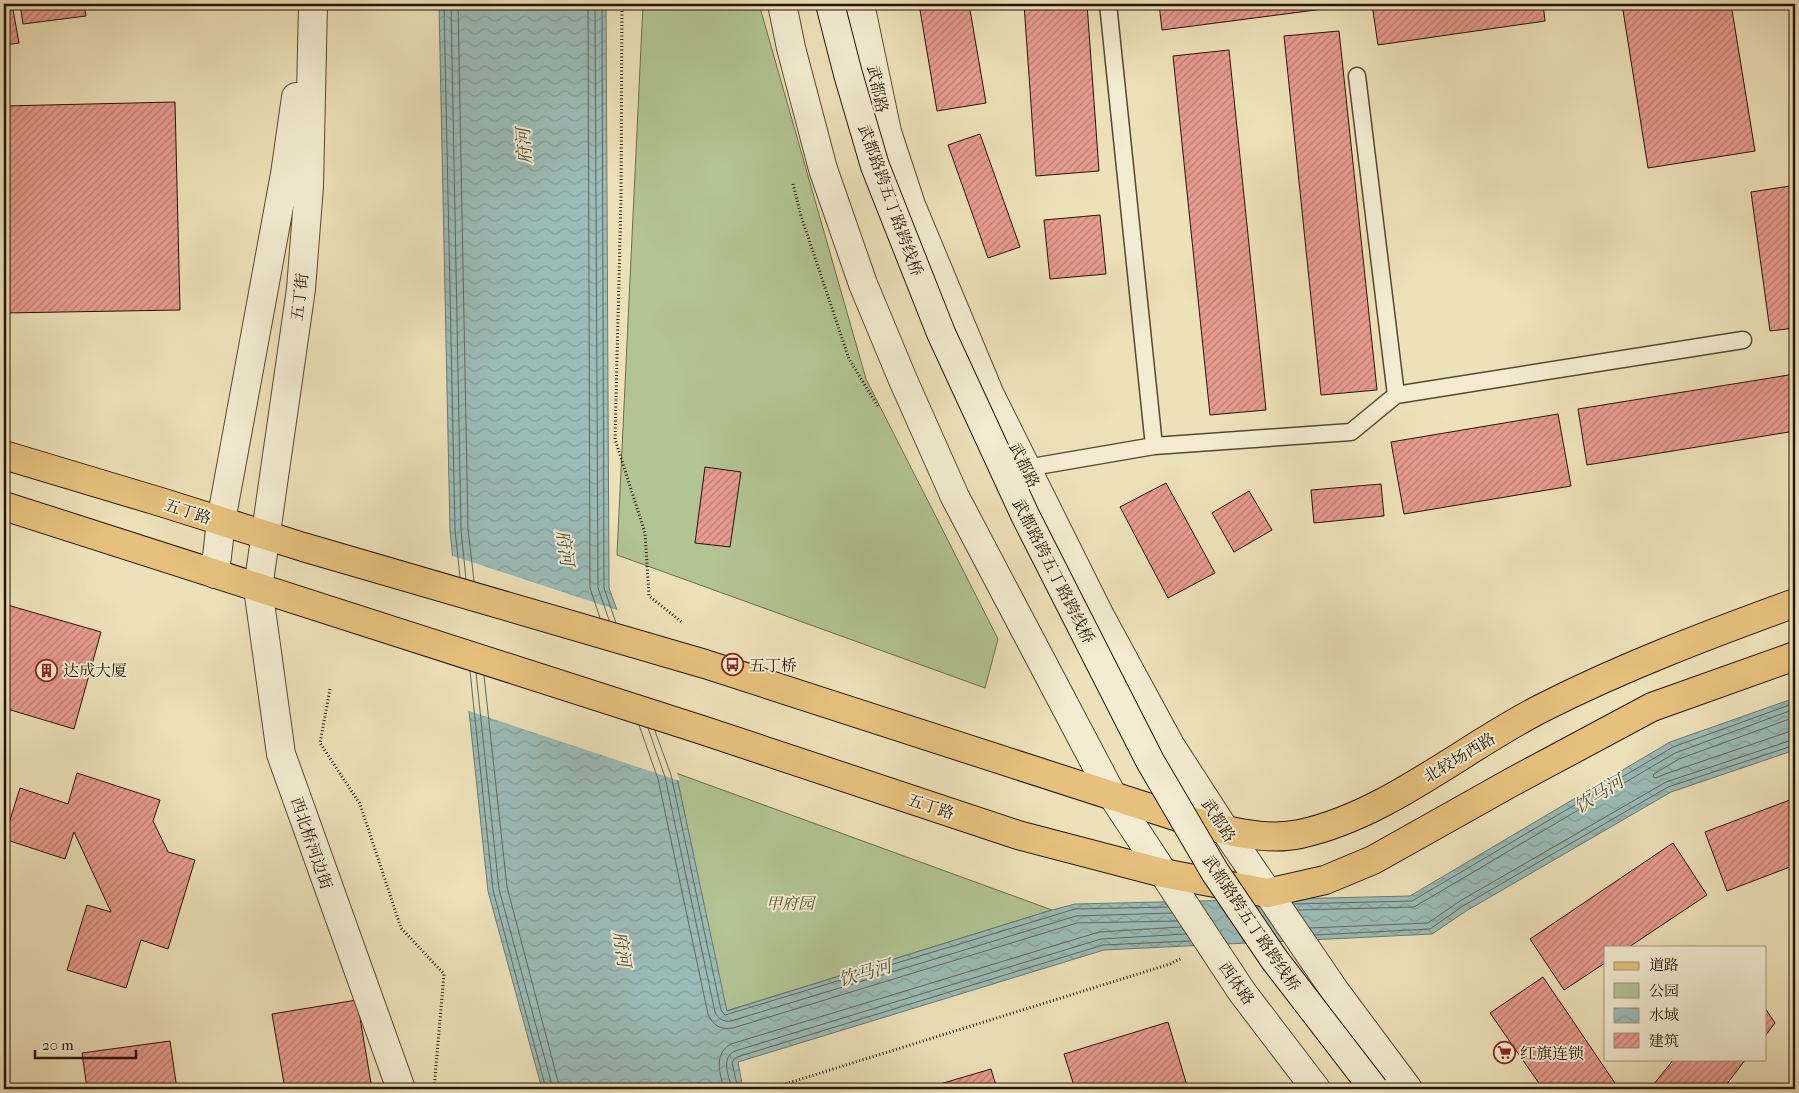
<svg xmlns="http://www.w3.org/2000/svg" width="1799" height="1093" font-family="'IM FELL French Canon','Noto Serif SC',serif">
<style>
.park{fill:#b2c494;stroke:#6c6c4a}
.water{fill:url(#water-waves);stroke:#6c796f}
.pier{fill:#ede1b9}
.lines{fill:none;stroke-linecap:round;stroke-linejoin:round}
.shore{stroke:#60685c;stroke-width:1}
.building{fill:url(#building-hatch);stroke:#251501}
.lane-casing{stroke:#57482f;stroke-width:19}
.street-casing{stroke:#57482f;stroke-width:30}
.primary-casing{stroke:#251501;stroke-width:30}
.path{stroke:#251501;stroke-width:3;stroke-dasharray:1 2.5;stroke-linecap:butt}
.lane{stroke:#f3ecd2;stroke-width:16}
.street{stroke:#f3ecd2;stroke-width:28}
.primary{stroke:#e6c07c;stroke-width:28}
.secondary-bridge-casing{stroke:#251501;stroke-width:30;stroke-linecap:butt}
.secondary-bridge{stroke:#f3ecd2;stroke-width:28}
.labels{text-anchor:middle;stroke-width:4;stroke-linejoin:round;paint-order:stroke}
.street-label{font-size:16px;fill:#251501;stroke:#f3ecd2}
.poi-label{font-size:16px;fill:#251501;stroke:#f3ecd2;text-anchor:start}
.park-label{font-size:16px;font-style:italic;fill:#565234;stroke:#f3ecd2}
.water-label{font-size:18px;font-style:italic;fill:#4e4f41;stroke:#f3ecd2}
</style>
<defs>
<pattern id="water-waves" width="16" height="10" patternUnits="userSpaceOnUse" patternTransform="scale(1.25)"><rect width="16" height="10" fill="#9bbcb8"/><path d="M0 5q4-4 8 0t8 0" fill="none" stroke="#85a19c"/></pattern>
<pattern id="building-hatch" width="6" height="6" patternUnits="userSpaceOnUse" patternTransform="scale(1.25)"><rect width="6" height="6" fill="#e89b8f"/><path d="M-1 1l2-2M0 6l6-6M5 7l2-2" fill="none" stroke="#bc7d72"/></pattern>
</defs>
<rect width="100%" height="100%" fill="#ede1b9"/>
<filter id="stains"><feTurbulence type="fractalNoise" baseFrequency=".004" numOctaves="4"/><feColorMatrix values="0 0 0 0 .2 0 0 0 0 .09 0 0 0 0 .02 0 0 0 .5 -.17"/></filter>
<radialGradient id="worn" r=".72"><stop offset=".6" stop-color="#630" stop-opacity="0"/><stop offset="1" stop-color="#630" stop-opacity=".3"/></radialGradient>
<path class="park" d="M643 4H759L866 379 998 639 985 688 617 555Z
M676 773 1052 910 726 1011Z"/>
<path class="water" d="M439 4H606L609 588 676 773 727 1011 1052 910 1075 904 1410 896 1670 742 1795 698V750L1671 792 1466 911 1432 934 1104 950 738 1062 743 1089H542L488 891 450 531Z"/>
<path class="pier" d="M450 555 620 611 680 781 466 710Z"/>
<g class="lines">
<path class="shore" d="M444 4 455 530 460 577
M451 4 461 530 466 579
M458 4 468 529 474 581
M588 4 590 588 600 618
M595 4 598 588 609 620
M602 4 604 588 616 623
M470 671 493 890 546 1089
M476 673 499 889 553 1089
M484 676 507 887 560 1089
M1795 717 1679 759 1654 774 1653 777 1656 778 1665 774 1788 732 1795 731
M639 725 658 779 708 1014C713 1026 721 1030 733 1028L1077 923 1177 921
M648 728 665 777 715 1012C718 1019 724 1022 731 1021L1076 916 1172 913
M655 731 671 775 721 1010 725 1015 1075 909 1168 907
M1294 904 1412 901 1673 747 1795 703
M1298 910 1414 907 1675 753 1795 709
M1310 928 1428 923 1460 901 1666 782 1795 739
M1315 935 1430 929 1463 906 1668 787 1795 745
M724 1089C720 1073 713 1054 731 1044L1099 932 1181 927
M732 1089C729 1076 720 1058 735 1051L1101 939 1186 934
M738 1089 732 1063 734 1059 737 1057 1103 945 1190 941"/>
</g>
<path class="building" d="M4 4H12L19 43 4 45Z
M20 4H84L86 16 23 24Z
M919 4H969L986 103 937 111Z
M1024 4H1087L1099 171 1036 176Z
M1159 4H1331V8L1162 30Z
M1372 4H1543L1545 21 1378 45Z
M1622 4H1731L1755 151 1648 168Z
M1339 31 1377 390 1321 395 1284 36Z
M1229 50 1266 410 1210 415 1173 56Z
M175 102 180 310 4 313V106Z
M980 134 1020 247 988 258 948 145Z
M1790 186 1795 227V328L1770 331 1751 192Z
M1100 215 1106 274 1050 279 1044 220Z
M1795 374V431L1587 465 1578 409Z
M1558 414 1571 486 1404 514 1391 442Z
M705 467 741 472 730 547 695 543Z
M1166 483 1215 573 1168 598 1120 507Z
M1381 484 1384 516 1314 523 1311 490Z
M1249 491 1272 530 1234 552 1212 513Z
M4 604 101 632 74 729 4 708Z
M77 773 160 800 153 821 168 852 195 860 168 949 141 940 126 988 67 970 87 905 111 912 74 832 65 859 4 839 20 788 68 804Z
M1795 798V865L1727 891 1705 832Z
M1673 843 1707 895 1629 947H1605V963L1564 990 1530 939Z
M1543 977 1619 1089H1543L1490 1013Z
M357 1000 372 1089H285L272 1014Z
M1765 1008 1775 1023 1765 1036Z
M1168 1022 1188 1089H1075L1064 1054Z
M170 1041 177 1089H87L82 1053Z
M1674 1059H1746L1723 1089H1650Z
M991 1069 997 1089H923Z"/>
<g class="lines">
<defs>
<path id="lane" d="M1108 4 1154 446
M1396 395 1743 340
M1026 468 1154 446 1351 432 1396 395 1357 76"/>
<path id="street" d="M313 4 309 186 301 289 258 588 281 754 401 1089
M782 4 791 48 823 169 863 284 903 380 955 497 1112 795 1242 992 1316 1089
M860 4 887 132 911 205 990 395 1100 616 1170 745 1225 830 1335 991 1408 1089
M215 574 221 521 285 174 296 97"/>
<path id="primary" d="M4 455 164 503 303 547 705 664 1184 819C1219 829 1264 842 1300 834 1388 815 1464 747 1544 707 1625 666 1710 634 1795 603
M4 506 702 730 1018 835 1163 873 1267 893 1325 880 1373 860 1512 782 1652 707 1795 656"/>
</defs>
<use href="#lane" class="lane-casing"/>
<use href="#street" class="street-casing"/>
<use href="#primary" class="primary-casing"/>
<path class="path" d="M622 4 621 199 615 439 645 533 649 596 683 623
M793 184 801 216 849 359 879 408
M330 689 320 743 360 804 401 928 444 974 434 1089
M769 1089 1170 964 1182 958"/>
<use href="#lane" class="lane"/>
<use href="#street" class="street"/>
<use href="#primary" class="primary"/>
<defs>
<path id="secondary-bridge" d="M830 4 848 74 875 166 941 333 1025 515 1150 761 1215 872 1274 959 1374 1089"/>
</defs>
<use href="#secondary-bridge" class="secondary-bridge-casing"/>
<use href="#secondary-bridge" class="secondary-bridge"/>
</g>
<defs>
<symbol id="bus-ring" viewBox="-11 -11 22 22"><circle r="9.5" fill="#f3ecd2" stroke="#8f2418" stroke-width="1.5"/><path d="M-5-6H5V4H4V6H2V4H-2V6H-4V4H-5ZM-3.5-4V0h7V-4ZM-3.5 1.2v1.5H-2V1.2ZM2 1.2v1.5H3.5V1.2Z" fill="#8f2418"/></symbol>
<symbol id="building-ring" viewBox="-11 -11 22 22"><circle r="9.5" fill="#f3ecd2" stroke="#8f2418" stroke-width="1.5"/><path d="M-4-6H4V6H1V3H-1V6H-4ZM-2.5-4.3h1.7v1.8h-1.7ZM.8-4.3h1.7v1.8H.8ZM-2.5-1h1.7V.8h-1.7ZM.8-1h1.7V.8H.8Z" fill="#8f2418"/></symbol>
<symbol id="supermarket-ring" viewBox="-11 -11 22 22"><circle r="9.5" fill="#f3ecd2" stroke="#8f2418" stroke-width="1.5"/><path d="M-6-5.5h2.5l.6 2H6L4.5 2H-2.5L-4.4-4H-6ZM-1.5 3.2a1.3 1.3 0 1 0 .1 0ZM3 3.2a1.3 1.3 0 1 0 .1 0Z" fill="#8f2418"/></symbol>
</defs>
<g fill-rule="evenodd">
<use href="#bus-ring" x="720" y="652" width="25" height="25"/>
<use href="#building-ring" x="34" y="658" width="25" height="25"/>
<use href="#supermarket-ring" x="1492" y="1040" width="25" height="25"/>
</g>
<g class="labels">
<g class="street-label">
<text transform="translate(878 89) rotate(78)" y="6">武都路</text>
<text transform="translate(891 200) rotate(70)" y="6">武都路跨五丁路跨线桥</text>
<text transform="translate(299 297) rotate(-83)" y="6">五丁街</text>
<text transform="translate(1025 465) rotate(64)" y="6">武都路</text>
<text transform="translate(188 511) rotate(18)" y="6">五丁路</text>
<text transform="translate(1054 571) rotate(63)" y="6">武都路跨五丁路跨线桥</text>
<text transform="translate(1459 757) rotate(-31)" y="6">北较场西路</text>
<text transform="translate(931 806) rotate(18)" y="6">五丁路</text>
<text transform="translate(1219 820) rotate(57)" y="6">武都路</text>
<text transform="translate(312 843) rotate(71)" y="6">西北桥河边街</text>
<text transform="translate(1252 923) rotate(56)" y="6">武都路跨五丁路跨线桥</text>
<text transform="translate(1237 983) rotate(55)" y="6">西体路</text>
</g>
<g class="poi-label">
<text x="749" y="671">五丁桥</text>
<text x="63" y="676">达成大厦</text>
<text x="1520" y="1059">红旗连锁</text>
</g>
<g class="park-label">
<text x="790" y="909">甲府园</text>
</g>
<g class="water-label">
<text transform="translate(524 146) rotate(-93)" y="6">府河</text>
<text transform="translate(565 548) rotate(82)" y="6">府河</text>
<text transform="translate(1599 794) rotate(-32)" y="6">饮马河</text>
<text transform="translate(622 949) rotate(82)" y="6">府河</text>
<text transform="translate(865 973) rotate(-16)" y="6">饮马河</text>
</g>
</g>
<rect width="1799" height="1093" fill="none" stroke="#ede1b9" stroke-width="20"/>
<rect x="5" y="5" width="1789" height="1083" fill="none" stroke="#251501" stroke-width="2.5"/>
<rect x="10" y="10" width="1779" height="1073" fill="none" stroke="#251501"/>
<rect x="1604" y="946" width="162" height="115" fill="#f3ecd2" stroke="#a1967e"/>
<rect x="1614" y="962" width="25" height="8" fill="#e6c07c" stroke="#a1967e"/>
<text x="1649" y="970" font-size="15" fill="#251501">道路</text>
<rect x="1614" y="983" width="25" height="15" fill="#b2c494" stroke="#a1967e"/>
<text x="1649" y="996" font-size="15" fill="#251501">公园</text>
<rect x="1614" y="1008" width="25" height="15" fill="url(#water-waves)" stroke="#a1967e"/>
<text x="1649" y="1020" font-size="15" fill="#251501">水域</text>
<rect x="1614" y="1033" width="25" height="15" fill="url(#building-hatch)" stroke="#a1967e"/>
<text x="1649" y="1046" font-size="15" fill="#251501">建筑</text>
<path d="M35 1050v8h101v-8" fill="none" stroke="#251501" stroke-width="2.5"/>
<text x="42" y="1050" font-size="15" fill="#251501" stroke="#f3ecd2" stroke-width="4" paint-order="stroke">20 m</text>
<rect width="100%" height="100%" filter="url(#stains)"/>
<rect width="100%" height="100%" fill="url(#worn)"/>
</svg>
